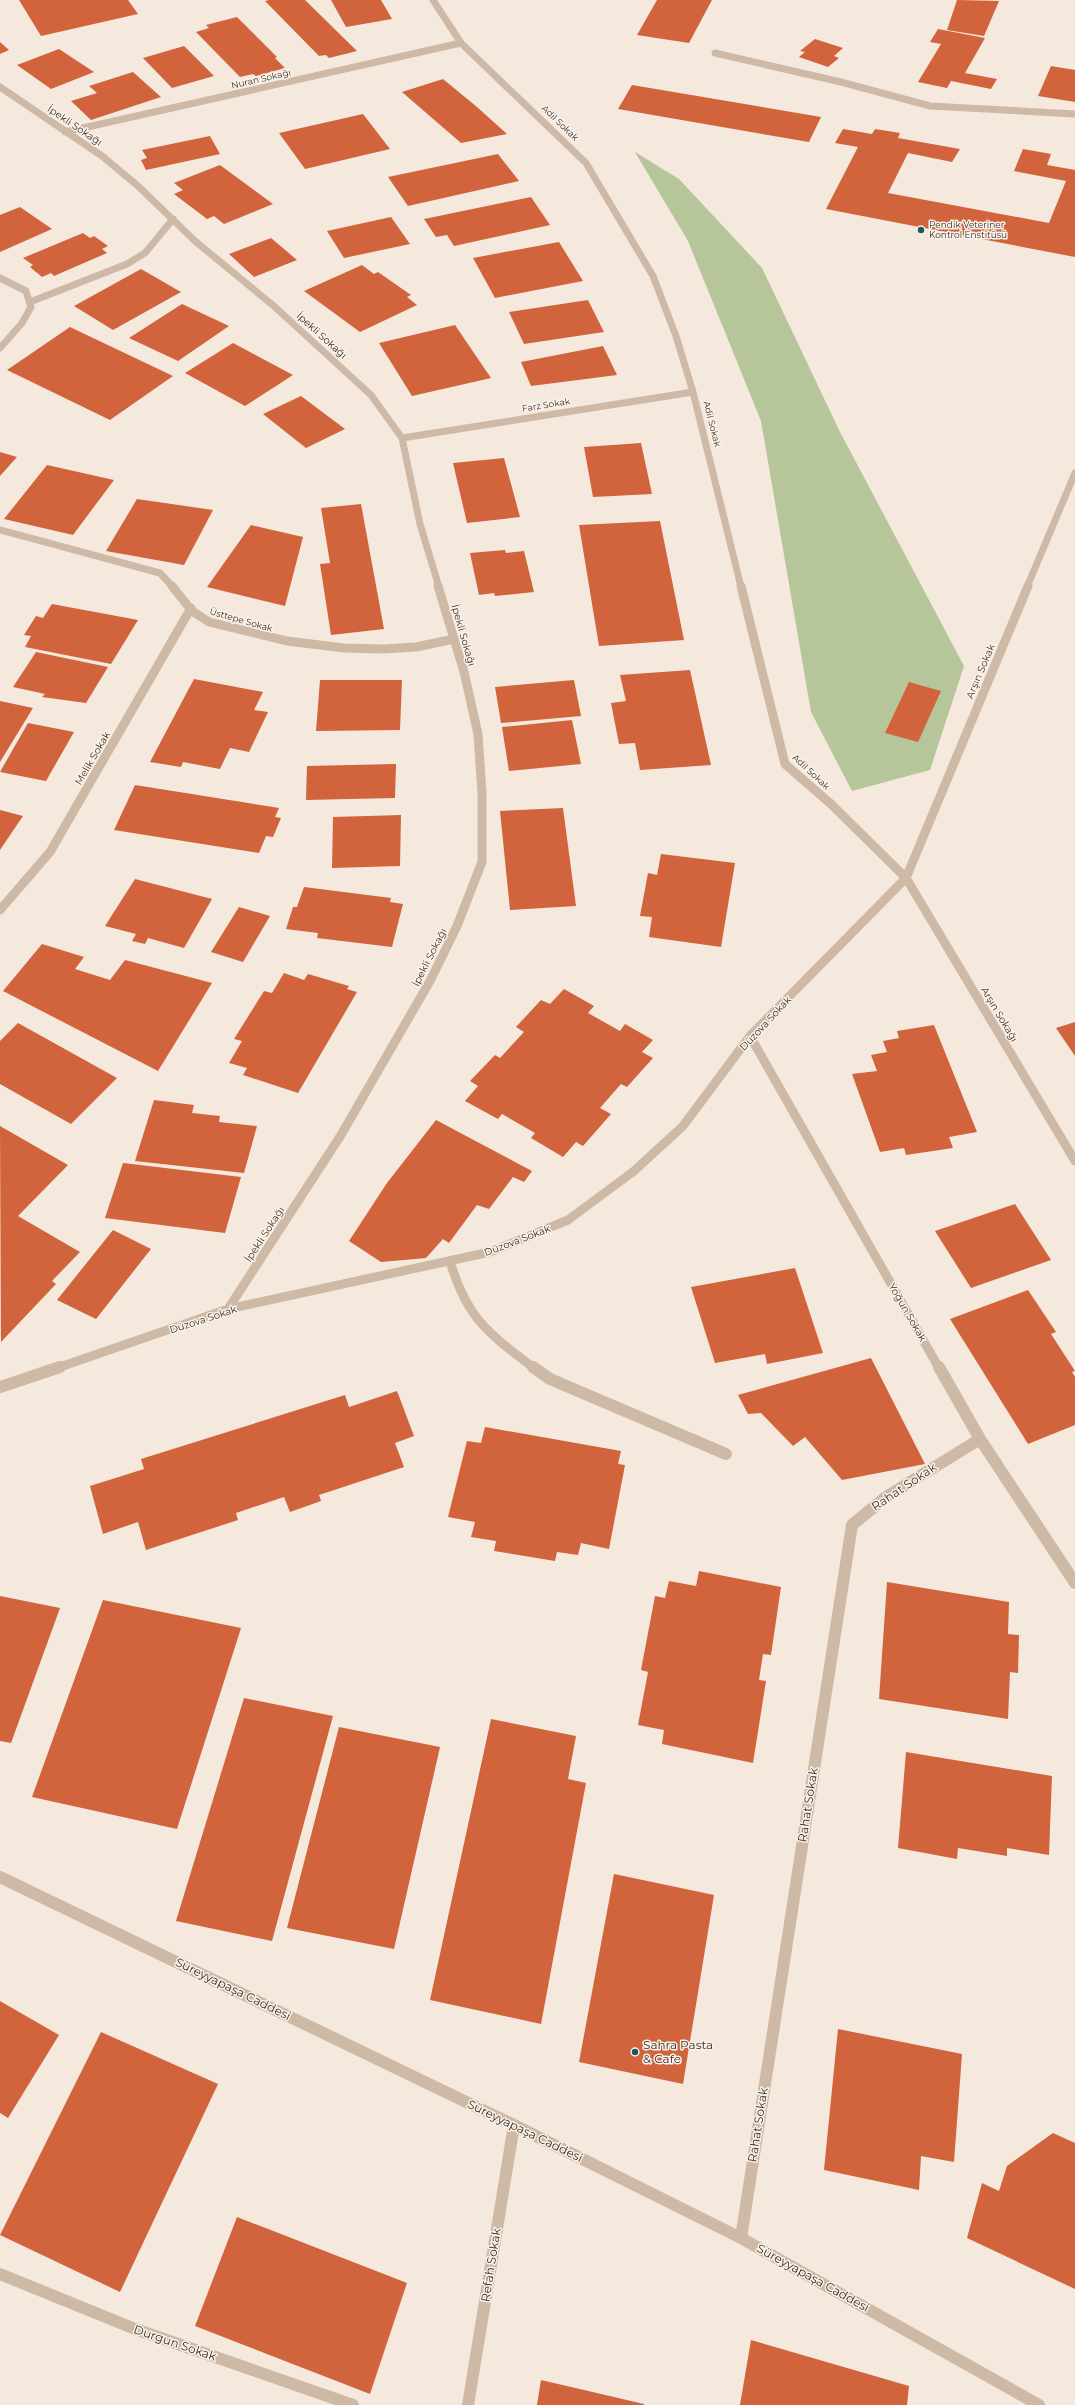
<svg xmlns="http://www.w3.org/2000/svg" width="1075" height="2405" font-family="Montserrat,sans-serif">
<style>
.green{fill:#b6c59a}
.building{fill:#d1633d}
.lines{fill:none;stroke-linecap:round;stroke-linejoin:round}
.minor-far2{stroke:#ceb9a6;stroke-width:7}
.minor-far1{stroke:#ceb9a6;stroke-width:9}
.minor{stroke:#ceb9a6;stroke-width:12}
.poi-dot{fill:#195a5f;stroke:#fbf3e9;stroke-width:1.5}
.labels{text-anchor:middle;stroke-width:3;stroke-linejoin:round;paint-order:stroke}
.far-street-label{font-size:9px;fill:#392e28;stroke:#fbf3e9}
.far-poi-label{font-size:9px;fill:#392e28;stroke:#fbf3e9;text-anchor:start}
.street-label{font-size:10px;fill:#392e28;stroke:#fbf3e9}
.near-street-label{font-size:12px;fill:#392e28;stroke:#fbf3e9}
.near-poi-label{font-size:12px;fill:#392e28;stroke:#fbf3e9;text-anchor:start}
</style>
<rect width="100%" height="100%" fill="#f4e9dc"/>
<path class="green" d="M635 152 679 179 762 268 840 432 964 666 930 770 852 791 811 712 761 421 688 241Z"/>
<path class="building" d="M19 0H128L138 14 41 36Z
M269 0H305L357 51 329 58 326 55 319 56 265 1Z
M331 0H381L392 19 346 27Z
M657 0H712L689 43 637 35Z
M957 0 999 1 984 36 947 30Z
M237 17 277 57 275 58 285 68 256 76 253 74 240 77 196 32 209 28 206 25Z
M938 29 985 38 965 73 997 79 991 89 951 81 947 88 918 82 941 44 930 42Z
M815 39 843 48 834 56 839 58 828 67 799 57 805 52 800 51Z
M0 42 9 50 0 54Z
M184 46 214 76 172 88 143 58Z
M59 49 94 72 51 89 17 65Z
M1051 66 1075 70V102L1038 96Z
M133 72 161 97 91 120 71 101 97 93 89 86Z
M443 79 477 107 507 134 461 143 402 92Z
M632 85 821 117 809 142 618 109Z
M363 114 390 149 305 169 279 133Z
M843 129 872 134 875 129 900 133 898 138 960 149 952 162 908 153 888 193 1049 223 1066 181 1014 171 1023 149 1051 154 1047 165 1075 170V257L826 209 858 147 835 143Z
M210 136 220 154 146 170 141 160 147 158 142 150Z
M498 154 519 181 408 206 388 177Z
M220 165 273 204 224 224 214 216 207 219 174 194 183 190 174 183Z
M531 197 550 225 454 246 447 235 436 237 424 219Z
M20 207 52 229 0 252V215Z
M391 217 410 244 344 258 327 231Z
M83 233 90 238 94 236 108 246 102 249 107 253 54 276 51 273 42 277 30 267 33 265 23 258Z
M271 238 297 260 254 277 229 254Z
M559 242 583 281 495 298 473 258Z
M362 265 374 274 378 272 411 295 407 297 417 305 360 332 304 291Z
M141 269 181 292 113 330 74 306Z
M588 300 604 332 524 344 509 312Z
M182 304 229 326 178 361 129 338Z
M455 325 491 378 412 396 379 343Z
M70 327 173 376 110 420 7 370Z
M233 343 293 375 245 406 185 373Z
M603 346 617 375 531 386 521 362Z
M301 396 345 429 306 448 263 414Z
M641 443 652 494 593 497 584 447Z
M0 452 17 457 0 476Z
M504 458 520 517 467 523 453 463Z
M47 465 114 480 73 535 4 519Z
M137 499 213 510 184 565 106 551Z
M361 504 384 629 331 635 320 564 330 563 321 508Z
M660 521 684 640 599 646 579 525Z
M251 525 303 537 285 606 207 587Z
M505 550 506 553 524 551 534 592 495 596 494 593 479 595 470 553Z
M52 604 138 620 111 664 25 647 31 636 24 635 36 616 43 618Z
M36 652 108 667 86 703 42 697 45 694 13 687Z
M690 670 711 765 640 770 635 743 619 744 611 703 626 701 620 675Z
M194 679 263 692 254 710 268 712 249 752 230 748 220 769 183 762 181 767 150 762Z
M320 680H402L400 730 316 731Z
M574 680 581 716 501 723 495 687Z
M909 682 941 691 918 742 885 733Z
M0 701 33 708 0 762Z
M572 720 581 764 509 771 502 727Z
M28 723 74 732 46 781 0 772Z
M396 764 395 798 306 800 307 766Z
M135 785 279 808 275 817 281 818 273 837 266 836 259 853 114 830Z
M563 808 576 906 510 910 500 811Z
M0 810 23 816 0 850Z
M401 815 400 866 332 868 333 817Z
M661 854 735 863 721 947 649 937 652 917 640 916 648 873 657 875Z
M135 879 212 899 184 948 148 938 145 944 132 941 136 934 105 926Z
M304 887 391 898 390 902 403 904 392 947 317 938 318 933 286 929 293 907H297Z
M239 907 270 916 243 962 211 952Z
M42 944 84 957 75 969 110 980 125 960 212 983 158 1071 3 991Z
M284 973 304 980 308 974 349 986 347 989 357 992 298 1093 243 1075 247 1068 229 1063 242 1041 234 1039 264 991 272 993Z
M564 989 594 1006 588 1013 620 1031 625 1024 653 1040 642 1052 653 1058 627 1087 621 1084 600 1108 611 1114 583 1146 576 1142 563 1157 531 1138 535 1133 502 1114 498 1119 465 1101 478 1086 470 1081 495 1055 500 1058 524 1032 516 1027 541 1000 550 1004Z
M1075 1022V1056L1056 1028Z
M18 1023 117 1078 71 1124 0 1084V1041Z
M934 1025 977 1132 949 1137 953 1148 906 1155 904 1148 880 1152 852 1074 877 1071 871 1055 887 1052 883 1041 899 1038 897 1031Z
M154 1100 194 1105 192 1113 220 1116 219 1122 257 1126 244 1173 135 1161Z
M436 1120 532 1171 524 1182 513 1177 489 1209 477 1205 449 1243 443 1239 426 1258 381 1262 349 1241 387 1183Z
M0 1126 68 1165 18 1216 80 1252 52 1281 56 1284 1 1342Z
M123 1163 241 1177 225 1233 105 1218Z
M1015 1204 1051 1260 971 1288 935 1231Z
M113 1230 151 1249 96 1319 57 1300Z
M795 1268 823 1353 767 1364 765 1354 715 1363 691 1287Z
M1028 1290 1056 1332 1051 1334 1075 1371 1072 1372 1075 1377V1425L1028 1444 950 1319Z
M871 1358 925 1464 842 1480 805 1437 793 1446 761 1413 748 1414 738 1395Z
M397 1391 414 1436 395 1443 404 1467 319 1495 321 1501 290 1512 284 1497 236 1513 238 1520 146 1550 138 1522 103 1534 90 1486 144 1469 141 1459 345 1395 349 1407Z
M485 1427 621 1451 618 1464 625 1465 609 1549 581 1543 578 1555 557 1552 555 1561 494 1551 496 1541 471 1537 475 1522 448 1517 467 1441 481 1443Z
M699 1571 781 1587 771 1655 763 1654 759 1680 766 1681 753 1763 662 1744 664 1730 638 1725 648 1672 641 1670 655 1596 665 1598 669 1581 696 1586Z
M887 1582 1009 1602 1008 1634 1019 1635 1018 1673 1010 1672 1008 1719 879 1699Z
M0 1596 60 1608 11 1743 0 1741Z
M103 1600 241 1628 177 1829 32 1797Z
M244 1698 333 1716 272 1941 176 1921Z
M491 1719 576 1736 568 1779 586 1783 541 2024 430 2000Z
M339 1727 440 1747 394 1949 287 1928Z
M906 1752 1052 1776 1049 1855 1007 1848V1856L958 1848 957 1859 898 1848Z
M614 1874 714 1895 683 2084 579 2062Z
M0 2001 59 2035 8 2118 0 2113Z
M838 2029 962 2054 954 2162 921 2156 919 2190 824 2170Z
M101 2032 218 2084 120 2292 0 2235Z
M1053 2133 1075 2143V2289L967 2238 982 2183 999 2191 1007 2166Z
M237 2217 407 2283 370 2394 195 2326Z
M751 2340 909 2386 907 2405H740Z
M541 2380 644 2404V2405H537Z"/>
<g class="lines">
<path class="minor-far2" d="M433 0 461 43 586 163 653 276 676 336 693 392 741 587
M715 53 841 82 930 106 1075 114
M0 87 102 156 138 186 195 241 275 307 371 395 402 438 420 524 439 587
M65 132 461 43
M0 278 26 291 31 307 22 323 0 348
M30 302 127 264 145 253 173 219
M402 438 693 392
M0 530 160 573 173 587
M1027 587 1075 473"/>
<path class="minor-far1" d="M172 586 192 611 209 622 287 641 344 648 383 649 416 647 454 639
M741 586 785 764 831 804 906 878 1075 1161
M0 910 50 852 191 608
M750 1036 939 1368
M450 1261C467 1319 488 1333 534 1368
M228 1309 341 1135 430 981 457 926 482 862V793L478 734 464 672 438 586
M57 1368 228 1309 490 1252 568 1220 634 1171 683 1126 750 1036 906 878 1028 586"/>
<path class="minor" d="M533 1367 550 1379 726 1454
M939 1367 980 1439 1075 1583
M0 1387 60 1367
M0 1877 514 2125 741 2238 1039 2405
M741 2238 852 1525 886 1497 980 1439
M0 2274 135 2329 353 2405
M468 2405 514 2125"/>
</g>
<g class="poi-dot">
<circle cx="921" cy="230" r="4"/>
<circle cx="635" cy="2052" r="4"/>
</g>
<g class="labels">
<g class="far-street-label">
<text transform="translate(261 79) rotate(-13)" y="3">Nuran Sokağı</text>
<text transform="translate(560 123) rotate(44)" y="3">Adil Sokak</text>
<text transform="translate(546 405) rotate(-9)" y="3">Farz Sokak</text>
<text transform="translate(712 424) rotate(76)" y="3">Adil Sokak</text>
<text transform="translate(241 620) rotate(16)" y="3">Üsttepe Sokak</text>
<text transform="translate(811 772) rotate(43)" y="3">Adil Sokak</text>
</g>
<g class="far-poi-label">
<text x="929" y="228">Pendik Veteriner<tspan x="929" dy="10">Kontrol Enstitüsü</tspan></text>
</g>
<g class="street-label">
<text transform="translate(75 125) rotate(34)" y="4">İpekli Sokağı</text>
<text transform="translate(322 335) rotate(42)" y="4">İpekli Sokağı</text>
<text transform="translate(464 635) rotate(74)" y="4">İpekli Sokağı</text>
<text transform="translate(980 671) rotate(-67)" y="4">Arşın Sokak</text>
<text transform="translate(92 758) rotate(-60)" y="4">Melik Sokak</text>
<text transform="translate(429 957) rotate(-63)" y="4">İpekli Sokağı</text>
<text transform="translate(1000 1014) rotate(59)" y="4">Arşın Sokağı</text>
<text transform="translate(765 1023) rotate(-47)" y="4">Düzova Sokak</text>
<text transform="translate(264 1234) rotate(-57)" y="4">İpekli Sokağı</text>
<text transform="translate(517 1240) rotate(-21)" y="4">Düzova Sokak</text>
<text transform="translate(908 1312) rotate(60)" y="4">Yoğun Sokak</text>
<text transform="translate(203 1319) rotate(-18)" y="4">Düzova Sokak</text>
</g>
<g class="near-street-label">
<text transform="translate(904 1487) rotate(-34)" y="4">Rahat Sokak</text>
<text transform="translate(808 1805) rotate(-81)" y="4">Rahat Sokak</text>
<text transform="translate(233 1989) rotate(26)" y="4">Süreyyapaşa Caddesi</text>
<text transform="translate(758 2125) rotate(-81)" y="4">Rahat Sokak</text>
<text transform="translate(525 2131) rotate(26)" y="4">Süreyyapaşa Caddesi</text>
<text transform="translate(491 2265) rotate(-81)" y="4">Refah Sokak</text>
<text transform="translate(813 2278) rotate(29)" y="4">Süreyyapaşa Caddesi</text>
<text transform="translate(175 2343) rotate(19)" y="4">Durgun Sokak</text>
</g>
<g class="near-poi-label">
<text x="643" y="2049">Sahra Pasta<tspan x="643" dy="14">&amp; Cafe</tspan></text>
</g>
</g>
</svg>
